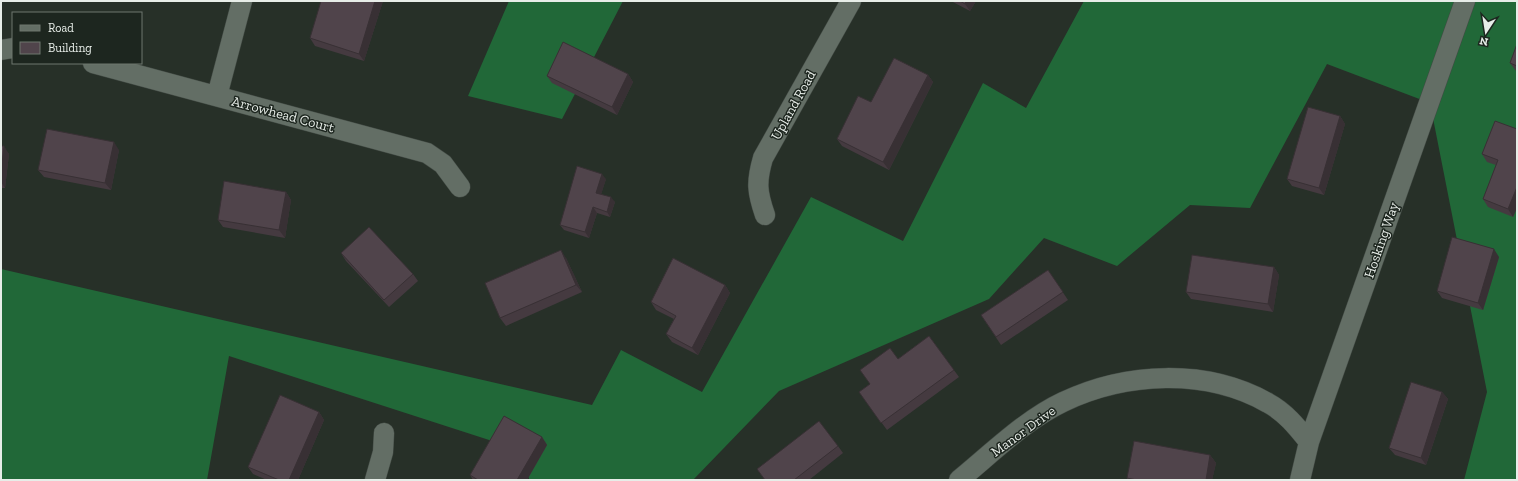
<svg xmlns="http://www.w3.org/2000/svg" width="1518" height="481" font-family="'Zilla Slab',serif">
<style>
.forest{fill:#216838}
.lines{fill:none;stroke-linecap:round;stroke-linejoin:round}
.minor-casing{stroke:#434b45;stroke-width:21}
.minor{stroke:#636e65;stroke-width:20}
.wall{fill:#453a40}
.shaded-wall{fill:#383034}
.building{fill:#50444b;stroke:#383034}
.labels{text-anchor:middle;stroke-width:3;stroke-linejoin:round;paint-order:stroke}
.street-label{font-size:14px;fill:#e7ede8;stroke:#1d261f}
</style>
<rect width="100%" height="100%" fill="#273028"/>
<path class="forest" d="M509 1H623L562 119 468 96Z
M1084 1H1517V480H1464L1487 392 1430 103 1327 64 1250 208 1190 205 1117 266 1044 238 989 299 779 391 693 480H529L526 452 229 356 207 480H1V269L592 405 621 350 702 392 811 197 903 241 983 83 1026 108Z"/>
<g class="lines">
<defs>
<path id="minor" d="M1 50 13 48
M93 63 427 153 443 164 460 187
M217 96 242 1
M765 215C757 192 756 182 763 158L851 1
M375 480 383 452 384 433
M959 480C992 453 1025 420 1063 402 1126 372 1206 368 1268 403 1285 412 1297 427 1309 442
M1300 480 1309 442 1465 1"/>
</defs>
<use href="#minor" class="minor-casing"/>
<use href="#minor" class="minor"/>
</g>
<path class="wall" d="M383 1 364 61 315 46 310 38Z
M951 1H976L970 11Z
M1517 44V71H1516L1510 63Z
M628 74 633 82 617 115 552 83 547 76Z
M928 75 933 82 889 170 842 146 837 139Z
M1340 116 1345 124 1324 195 1292 186 1287 179Z
M1517 129V208L1513 217 1488 207 1483 199 1496 165 1487 162 1482 154Z
M1 146 9 154 5 188H1Z
M119 150 111 190 44 177 38 170Z
M606 179 601 194 615 202 610 217 597 213 589 238 564 230 560 225Z
M286 192 291 200 285 238 223 227 218 220Z
M341 253 413 274 418 281 389 307 346 261Z
M1499 257 1483 310 1442 298 1437 291Z
M566 258 582 292 506 326 500 318Z
M1274 267 1279 275 1273 312 1191 299 1186 292Z
M1048 270 1068 300 1001 345 981 315Z
M725 285 730 293 698 355 672 342 666 334 674 319 656 310 651 302Z
M929 336 959 377 887 430 859 392 870 384 898 359Z
M1442 392 1448 399 1426 465 1395 455 1389 448Z
M319 412 324 420 298 480H267L253 474 248 467Z
M542 437 547 445 527 480H473L470 475Z
M838 446 843 453 809 480H765L757 469Z
M1210 455 1216 463 1212 480H1128L1127 478Z"/>
<path class="shaded-wall" d="M375 1H383L364 61 359 54Z
M966 1H976L970 11 965 4Z
M628 74 633 82 617 115 612 107Z
M928 75 933 82 889 170 883 162Z
M1340 116 1345 124 1324 195 1319 188Z
M114 142 119 150 111 190 105 183Z
M4 146 9 154 5 188 1 182V173Z
M602 174 606 179 600 198 596 193Z
M1517 187V208L1513 217 1508 209Z
M286 192 291 200 285 238 279 230Z
M611 197 615 202 610 217 607 212Z
M593 207 597 213 589 238 585 232Z
M1494 249 1499 257 1483 310 1478 303Z
M561 250 566 258 582 292 576 285Z
M1274 267 1279 275 1273 312 1268 304Z
M725 285 730 293 698 355 692 348Z
M1442 392 1448 399 1426 465 1421 458Z
M319 412 324 420 298 480H289Z
M542 437 547 445 527 480H517Z
M1210 455 1216 463 1212 480H1206Z"/>
<path class="building" d="M321 1H375L359 54 310 38Z
M960 1H966L965 4Z
M563 42 628 74 612 107 547 76Z
M1517 44V66L1510 63Z
M894 58 928 75 883 162 837 139 858 96 871 102Z
M1308 107 1340 116 1319 188 1287 179Z
M1495 121 1517 129V187L1508 209 1483 199 1498 160 1482 154Z
M47 129 114 142 105 183 38 170Z
M1 146H4L1 173Z
M577 166 602 174 596 193 611 197 607 212 593 207 585 232 560 225Z
M224 181 286 192 279 230 218 220Z
M369 227 413 274 384 300 341 253Z
M1452 237 1494 249 1478 303 1437 291Z
M561 250 576 285 500 318 485 283Z
M1192 255 1274 267 1268 304 1186 292Z
M673 258 725 285 692 348 666 334 676 316 651 302Z
M1048 270 1063 292 996 337 981 315Z
M929 336 954 370 881 423 859 392 870 384 860 370 890 348 898 359Z
M1411 382 1442 392 1421 458 1389 448Z
M280 395 319 412 289 480H279L248 467Z
M504 416 542 437 517 480H478L470 475Z
M819 421 838 446 794 480H765L757 469Z
M1134 441 1210 455 1206 480H1137L1127 478Z"/>
<g class="labels">
<g class="street-label">
<text transform="translate(793 105) rotate(-61)" y="5">Upland Road</text>
<text transform="translate(283 114) rotate(15)" y="5">Arrowhead Court</text>
<text transform="translate(1381 240) rotate(-71)" y="5">Hosking Way</text>
<text transform="translate(1023 431) rotate(-36)" y="5">Manor Drive</text>
</g>
</g>
<rect width="1518" height="481" fill="none" stroke="#e7ede8" stroke-width="4"/>
<rect x="12" y="12" width="130" height="52" fill="#1d261f" stroke="#6e766f"/>
<rect x="20" y="25" width="20" height="6" fill="#636e65" stroke="#6e766f"/>
<text x="48" y="32" font-size="12" fill="#e7ede8">Road</text>
<rect x="20" y="42" width="20" height="12" fill="#50444b" stroke="#6e766f"/>
<text x="48" y="52" font-size="12" fill="#e7ede8">Building</text>
<g transform="translate(1486 32) rotate(192)" stroke="#1d261f" stroke-width="3" paint-order="stroke">
<path d="M0-3L7 15L0 10L-7 15Z" fill="#e7ede8"/>
<text y="-6" font-size="11" font-weight="bold" text-anchor="middle" fill="#e7ede8">N</text>
</g>
</svg>
